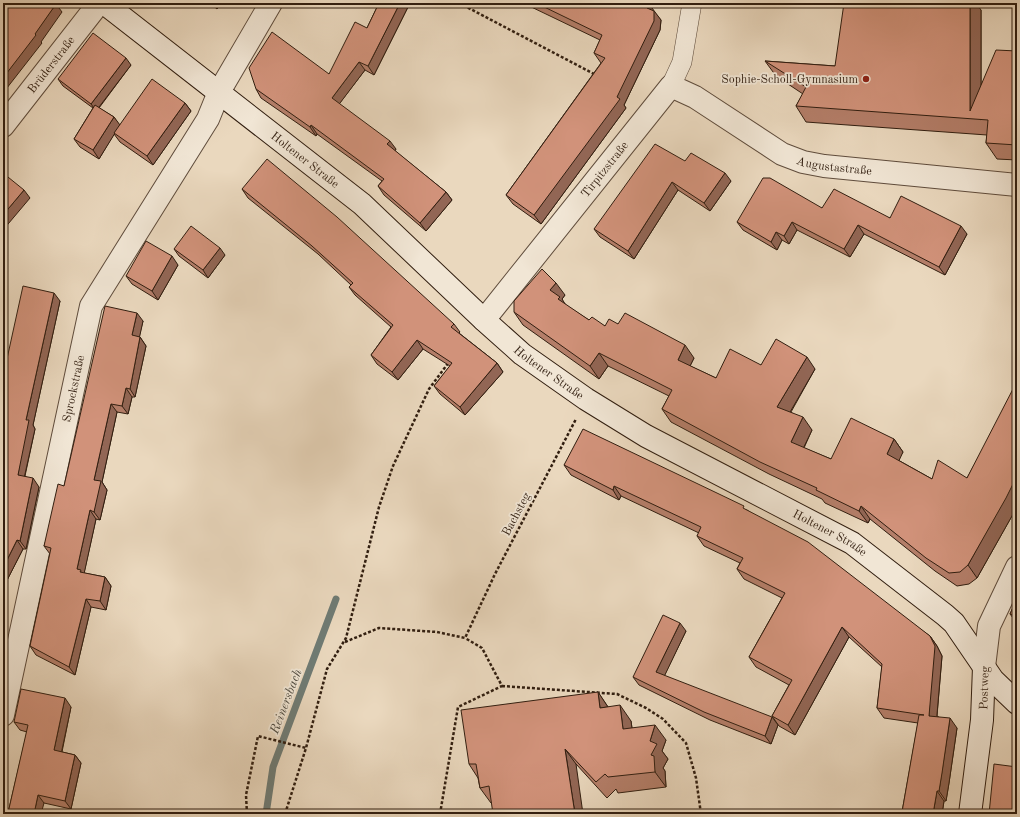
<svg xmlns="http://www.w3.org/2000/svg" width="1020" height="817" font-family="'Old Standard TT',serif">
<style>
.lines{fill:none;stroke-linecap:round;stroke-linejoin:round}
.stream{stroke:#6f7b74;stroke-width:7}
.pedestrian-casing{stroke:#5f4c3c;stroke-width:20}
.minor-casing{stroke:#5f4c3c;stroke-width:24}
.tertiary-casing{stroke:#5f4c3c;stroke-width:24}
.secondary-casing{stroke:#311e10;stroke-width:24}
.path{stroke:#311e10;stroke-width:2.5;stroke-dasharray:3 2;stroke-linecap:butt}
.pedestrian{stroke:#f1e6d5;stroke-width:19}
.minor{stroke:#f1e6d5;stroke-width:22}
.tertiary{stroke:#f1e6d5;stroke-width:22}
.secondary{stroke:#f1e6d5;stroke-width:22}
.wall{fill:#b47e69;stroke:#311e10}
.shaded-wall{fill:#926655;stroke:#311e10}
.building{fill:#d1927a;stroke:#311e10}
.poi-dot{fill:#8f2418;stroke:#f1e6d5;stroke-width:1.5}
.labels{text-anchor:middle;stroke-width:3.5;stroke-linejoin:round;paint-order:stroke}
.street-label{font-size:12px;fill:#311e10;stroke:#f1e6d5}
.poi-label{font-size:12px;fill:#311e10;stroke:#f1e6d5;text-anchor:end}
.water-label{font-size:13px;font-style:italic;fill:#504c42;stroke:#f1e6d5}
</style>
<rect width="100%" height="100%" fill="#ead8be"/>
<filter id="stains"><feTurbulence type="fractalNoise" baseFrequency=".005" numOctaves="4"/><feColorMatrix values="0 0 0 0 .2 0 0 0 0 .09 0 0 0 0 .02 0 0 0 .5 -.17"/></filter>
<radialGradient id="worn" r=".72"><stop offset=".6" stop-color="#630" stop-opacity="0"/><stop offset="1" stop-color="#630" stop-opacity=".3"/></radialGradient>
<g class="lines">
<path class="stream" d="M266 814 273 767 336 599"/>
<defs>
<path id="pedestrian" d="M671 86 682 62 692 3"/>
<g id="minor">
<path id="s1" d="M3 126 99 3"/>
<path id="s2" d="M484 320 671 86 695 97 782 154 803 162 824 166 1017 185"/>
<path id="s3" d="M3 715 91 306 208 119 219 92 271 3"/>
</g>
<path id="tertiary" d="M984 667 989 626 1017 567"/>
<g id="secondary">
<path id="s4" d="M104 3 362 204 484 320 522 354 586 399 646 436 852 543 945 615 954 623 993 680 1017 703"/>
<path d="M970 814 982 720 984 667"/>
</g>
</defs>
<use href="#pedestrian" class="pedestrian-casing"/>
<use href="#minor" class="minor-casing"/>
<use href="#tertiary" class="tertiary-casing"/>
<use href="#secondary" class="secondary-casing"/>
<path class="path" d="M459 3 596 75
M345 642 379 628 437 632 465 638 495 574 576 419
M502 686 617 694 646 708 663 719 686 743 696 778 701 814
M247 814 246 795 258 736 306 748
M285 814 306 748 327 669 346 638 379 507 393 466 429 389 449 362
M440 814 458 707 502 686 482 648 465 638"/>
<use href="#pedestrian" class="pedestrian"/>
<use href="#minor" class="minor"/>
<use href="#tertiary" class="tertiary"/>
<use href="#secondary" class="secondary"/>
</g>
<path class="wall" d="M210 3H221L217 9Z
M379 3H410L374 75 365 70 339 104 396 149 395 151 446 192 452 200 426 231 384 195 378 186 382 181 317 134 316 136 261 98 256 89 329 74 367 28Z
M523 3H646L661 20 660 30 624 105 626 108 541 224 513 204 506 195 601 63 594 53 600 40Z
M981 10V84L1017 51V160L997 159 986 143 987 135 806 122 796 106 803 94 776 76 765 61 835 66Z
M131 65 99 108 114 117 119 125 185 103 191 111 153 165 120 142 114 134 99 159 80 147 74 139 93 108 63 86 58 79Z
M685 161 731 181 710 211 678 190 634 259 600 237 594 229Z
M242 189 454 324 460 332 459 333 497 363 503 372 465 415 440 394 434 386 450 366 423 349 398 380 377 364 371 355 391 327 355 295 349 287 351 285 318 254 248 198Z
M822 208 890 218 967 234 945 275 864 234 850 257 797 230 789 244 782 240 777 250 743 230 737 222Z
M174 249 225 255 208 278 179 256Z
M178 265 158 300 132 284 126 276Z
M565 295 562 299 564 304 589 320 605 326 618 324 694 358 690 366 716 378 761 365 815 369 791 412 812 430 804 448 831 459 894 439 903 452 898 460 932 479 967 478 1017 388V507L977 578 969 584 957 586 935 571 870 519 868 523 825 503 822 499 769 474 671 422 662 409 669 396 608 366 599 379 523 325 514 312Z
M60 301 33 425 35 429 25 476 39 487 26 549H23L3 588V377Z
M143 321 139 337H140L146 346 135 397H132L128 414 117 412 102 482 107 490 100 520 96 519 84 573 105 577 111 586 106 610 91 607 75 675 36 655 30 646 50 554 44 546 64 486Z
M564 465 747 510 930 636 937 646 942 656 937 716 957 728 949 783 946 801H944L942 814H895L902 812 918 723 884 718 877 708 882 667 849 637 795 735 779 726 772 716 789 685 756 667 749 657 782 598 744 579 737 569 740 563 704 546 697 536 699 533 621 496 619 500 571 475Z
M1017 599V623L1010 614Z
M686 631 664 676 778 725 771 744 710 720 639 685 633 677Z
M598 692 608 707 631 721 632 728 666 740 662 751 668 759 663 768 665 771 666 787 618 793 616 789 607 798 576 764 491 803 480 788 478 778 469 764Z
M71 707 62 752 75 755 81 763 71 809 44 803 8 813 27 732 20 730 14 722Z"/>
<path class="shaded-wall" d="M213 3H221L217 9Z
M400 3H410L374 75 368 66Z
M970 3H976L981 10V120L970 111Z
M56 4 62 12 41 42 42 43 3 93V78Z
M649 4 661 20 660 30 624 105 626 108 541 224 534 215 617 97 647 8Z
M126 58 131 65 96 111 91 104Z
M359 62 365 70 337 107 332 98Z
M185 103 191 111 153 165 147 156Z
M114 117 120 125 99 159 93 150Z
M311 125 317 134 316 136 310 127Z
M390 141 396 149 393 153 387 144Z
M725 173 731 181 710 211 704 203Z
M672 182 678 190 634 259 628 251Z
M24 190 30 198 3 230V215Z
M446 192 452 200 426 231 420 223Z
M792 222 797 230 789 244 784 236Z
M858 225 864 234 850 257 844 249Z
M961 226 967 234 945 275 939 267Z
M776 232 782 240 777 250 771 242Z
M220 248 225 255 208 278 203 270Z
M172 256 178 265 158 300 152 291Z
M556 283 565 295 562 299 569 310 567 312 550 290Z
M54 293 60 301 33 425 35 429 23 483 18 475 26 420Z
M137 313 143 321 138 344 132 335Z
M140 337 146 346 135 397 130 389Z
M417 340 423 349 398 380 392 372Z
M685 345 694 358 687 372 678 360Z
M599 353 608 366 599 379 590 366Z
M807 357 815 369 786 419 777 407Z
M497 363 503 372 465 415 460 407Z
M126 388 132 397 128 414 122 406Z
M111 404 117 412 102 482 107 490 100 520 94 512V480Z
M803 417 812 430 800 455 791 442Z
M894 439 903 452 896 467 887 454Z
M1017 476V507L977 578 968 565Z
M33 478 39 487 26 549 20 541Z
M614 486 621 496 619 500 613 490Z
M861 506 870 519 868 523 859 511Z
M90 510 96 519 84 574 77 569Z
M17 540 23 549 3 588V568Z
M105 577 111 586 106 610 100 601Z
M86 599 91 607 75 675 69 667Z
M680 623 686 631 662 681 656 672Z
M842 627 849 637 795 735 788 725Z
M930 636 937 646 942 656 936 726 929 716Z
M598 692 608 707 600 708Z
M65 698 71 707 60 759 54 750Z
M620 705 631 721 634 744 623 729Z
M772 717 778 725 771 744 765 736Z
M950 718 957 728 949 783 946 801 939 791Z
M655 725 666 740 662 751 668 759 663 768 665 771 666 787 655 772 651 755 650 741Z
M565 749 576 764 583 814H575Z
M75 755 81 763 71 809 65 801Z
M937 791 944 801 942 814H933Z
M38 795 44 803 41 814H34Z"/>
<path class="building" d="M3 3H54L56 4 35 34 36 35 3 78Z
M379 3H400L368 66 359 62 332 98 390 141 387 144 446 192 420 223 378 186 384 179 311 125 310 127 256 89 249 68 272 32 329 74 355 22 367 28Z
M536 3H646L649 4 647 8 654 11V21L617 97 620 99 534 215 506 195 605 58 594 53 602 35Z
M844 3H970V111L996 50 1017 51V145L986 143 988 120 796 106 806 87 765 61 835 66Z
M93 33 126 58 91 104 58 79Z
M152 79 185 103 147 156 114 133Z
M95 105 114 117 93 150 74 139Z
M655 144 685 161 691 153 725 173 704 203 672 182 628 251 594 229Z
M267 159 337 217 454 324 451 327 497 363 460 407 434 386 452 363 417 340 392 372 371 355 393 325 349 287 353 283 312 246 242 189Z
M3 173 24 190 3 215Z
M763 178H770L822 208 834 189 890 218 901 196 961 226 939 267 858 225 844 249 792 222 784 236 776 232 771 242 737 222Z
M191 226 220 248 203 270 174 249Z
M146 241 172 256 152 291 126 276Z
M542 269 556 283 550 290 560 297 558 299 589 320 592 317 605 326 609 319 618 324 625 313 685 345 678 360 716 378 730 349 761 365 776 339 807 357 777 407 803 417 791 442 831 459 851 418 894 439 887 454 932 479 938 460 967 478 1014 387 1017 388V476L1006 498 968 565 960 572 949 573 926 558 861 506 859 511 816 490 817 488 760 462 662 409 672 390 599 353 590 366 514 312V301Z
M23 286 54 293 26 420H29L18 475 33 478 20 541 17 540 3 568V377Z
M105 306 137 313 132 335 140 337 130 389 126 388 122 406 111 404 94 480 101 481 94 512 90 510 77 569 81 570 80 572 105 577 100 601 86 599 69 667 30 646 51 548 44 546 58 484 64 486Z
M583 429 719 494 744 506 743 508 808 542 930 636 935 646 929 716 950 718 942 773 939 791H937L933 814H895L896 811 902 812 919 715H924L877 708 882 664 842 627 788 725 772 716 792 680 749 657 785 593 737 569 743 558 697 536 701 527 614 486 613 490 564 465Z
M1017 599V616L1010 614Z
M663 615 680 623 656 672 772 717 765 736 704 712 633 677Z
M21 689 65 698 54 750 75 755 65 801 38 795 34 814H3V812L8 813 28 725 14 722Z
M598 692 600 708 620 705 623 729 655 725 650 741 657 744 651 755 654 756 655 772 608 777 605 774 596 782 565 749 575 814H493L489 786 480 788 476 764H469L461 710Z
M994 764 1017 767V814H989Z"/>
<circle class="poi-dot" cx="866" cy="79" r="4"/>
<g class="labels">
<g class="street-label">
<text dy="4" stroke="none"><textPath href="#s1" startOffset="78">Brüderstraße</textPath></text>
<text dy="4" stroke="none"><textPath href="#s4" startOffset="255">Holtener Straße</textPath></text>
<text dy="4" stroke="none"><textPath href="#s2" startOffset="484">Augustastraße</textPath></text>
<text dy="4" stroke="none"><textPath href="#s2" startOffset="193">Tirpitzstraße</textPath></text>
<text dy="4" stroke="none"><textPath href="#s4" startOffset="579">Holtener Straße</textPath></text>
<text dy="4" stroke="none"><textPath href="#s3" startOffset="334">Sprockstraße</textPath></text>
<text transform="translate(516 514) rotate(-62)" y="4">Bachsteg</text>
<text dy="4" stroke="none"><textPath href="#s4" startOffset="903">Holtener Straße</textPath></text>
<text transform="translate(984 688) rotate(-88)" y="4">Postweg</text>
</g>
<g class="poi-label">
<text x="858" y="83">Sophie-Scholl-Gymnasium</text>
</g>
<g class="water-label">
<text transform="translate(285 701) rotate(-69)" y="5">Reinersbach</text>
</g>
</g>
<rect width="1020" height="817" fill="none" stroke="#ead8be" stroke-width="16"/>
<rect x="4" y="4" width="1012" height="809" fill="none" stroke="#311e10" stroke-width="2"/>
<rect x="8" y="8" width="1004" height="801" fill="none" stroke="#311e10"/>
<rect width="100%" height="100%" filter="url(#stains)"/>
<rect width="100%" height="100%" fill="url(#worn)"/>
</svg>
